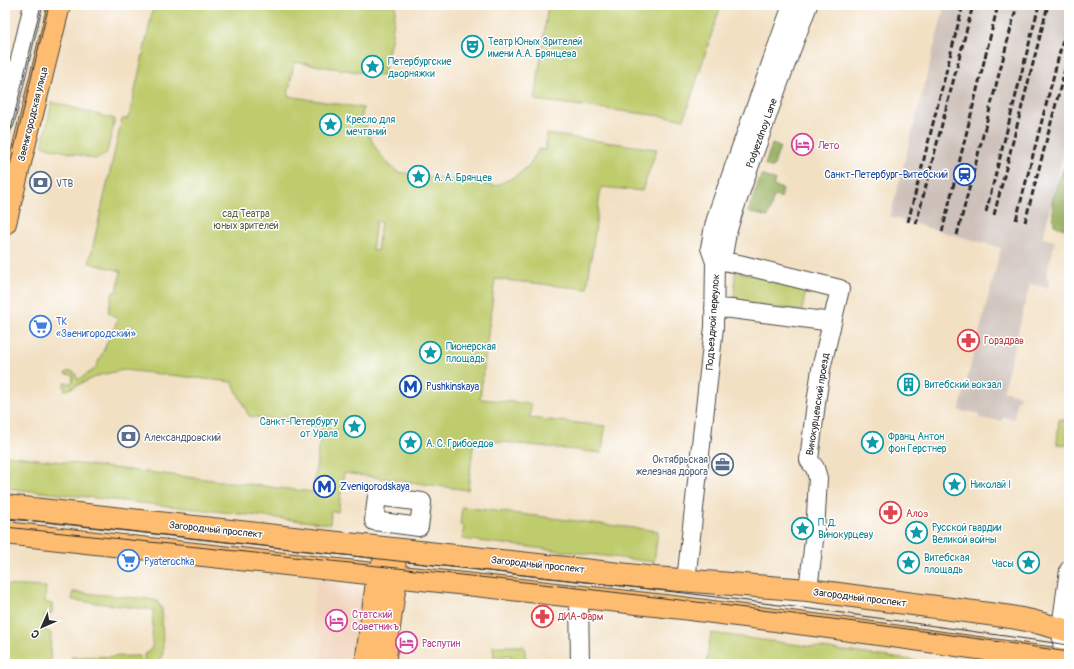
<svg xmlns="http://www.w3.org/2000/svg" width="1074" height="669" font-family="Pangolin,sans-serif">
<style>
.built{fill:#f1d5bd}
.industrial{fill:#cec1ba}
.green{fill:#bfcc6e;stroke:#757c4c;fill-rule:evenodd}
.forest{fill:#97b061;stroke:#616e46}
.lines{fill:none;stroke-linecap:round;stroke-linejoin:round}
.minor-casing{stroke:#494642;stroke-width:20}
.major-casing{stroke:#494642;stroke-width:24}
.minor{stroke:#fff;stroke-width:18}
.major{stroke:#fdbc70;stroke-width:22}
.tram{stroke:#2b2b2b;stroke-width:1}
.rail{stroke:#2b2b2b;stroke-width:3;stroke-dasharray:6 3;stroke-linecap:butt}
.labels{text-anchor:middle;stroke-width:3;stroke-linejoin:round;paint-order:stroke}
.culture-label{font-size:10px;fill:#0d838f;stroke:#fff;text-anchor:start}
.street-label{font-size:10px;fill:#2b2b2b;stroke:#fff}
.hotel-label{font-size:10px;fill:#b23c85;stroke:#fff;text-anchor:start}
.transit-label{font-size:10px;fill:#164399;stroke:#fff;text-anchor:start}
.service-label{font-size:10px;fill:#4e5e75;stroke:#fff;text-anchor:start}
.park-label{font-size:10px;fill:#575b3f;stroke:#fff}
.shop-label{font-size:10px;fill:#366cbe;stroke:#fff;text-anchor:start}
.health-label{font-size:10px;fill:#be3a42;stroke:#fff;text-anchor:start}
</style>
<rect width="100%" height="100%" fill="#fff"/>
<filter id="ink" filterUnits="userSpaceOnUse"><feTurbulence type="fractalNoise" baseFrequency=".025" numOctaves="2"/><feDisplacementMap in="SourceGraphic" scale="8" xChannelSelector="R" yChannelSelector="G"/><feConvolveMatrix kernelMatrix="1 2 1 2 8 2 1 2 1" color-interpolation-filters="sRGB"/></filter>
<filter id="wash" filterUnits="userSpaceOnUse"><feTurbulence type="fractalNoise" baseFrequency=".012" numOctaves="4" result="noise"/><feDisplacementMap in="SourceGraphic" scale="16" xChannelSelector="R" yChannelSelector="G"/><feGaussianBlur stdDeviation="0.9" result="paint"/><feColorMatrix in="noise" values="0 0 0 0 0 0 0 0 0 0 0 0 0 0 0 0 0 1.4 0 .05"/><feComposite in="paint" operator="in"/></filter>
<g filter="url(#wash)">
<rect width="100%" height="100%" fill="#f2e0c3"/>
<path class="built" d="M317 578 355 585 358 587 363 593V596L353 664H320L323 637 316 632 312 622V617Z"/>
<path class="industrial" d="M945 5H1069V131L1043 238 1055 241 1046 276 1047 277V280L1050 281 1048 288 1030 284 1003 391 1021 396 1017 401 1014 419 1003 417 1002 421 979 418V413L959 411 1001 248 890 217Z"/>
<path class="green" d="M154 5H396L391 41 386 61 384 76 294 62 288 96 363 108 361 122 365 123C370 141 382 161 398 172L495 186 512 178 520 173 529 165 539 149 545 150 547 134 657 149 642 191 601 187 587 289 495 279 480 399 531 404 530 418 605 426 602 453 474 439 468 490 344 473 338 512 331 511 330 524 5 488V455L313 492 321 427 249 416 232 382 124 370 100 375 67 390H65L64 387V383H72L73 375 65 374 66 372C74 369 76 374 78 380L95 369 118 319 108 312 113 292 117 291 121 271 89 263 122 119H127L130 113ZM376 221 381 222 377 251 372 250Z
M548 5H721L684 119 535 100Z
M52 102 115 119 107 152C105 156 100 158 95 159L42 146Z
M735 271 806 289 802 311 734 302Z
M1059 419 1069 421V445L1057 444Z
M462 507 658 531 654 562 462 539 464 526 460 525Z
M5 585 46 587 45 602 52 604V613L48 616H44L45 630 51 633 50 664H5Z
M73 592 148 599 157 601 162 609 163 653 158 664H144V655L148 652 152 647 153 610 72 600Z
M711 633 940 664H706Z
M493 646H523L525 651V664H511V655L494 657Z
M140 656V664H71V657Z"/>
<path class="forest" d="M772 144 780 147 773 168 765 165Z
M1069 156V226L1064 229 1054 225 1052 202 1057 184Z
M761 175 775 180 773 186 783 189 781 198 774 196 768 217 748 212Z"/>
</g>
<g filter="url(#ink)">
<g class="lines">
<defs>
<path id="minor" d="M5 122 33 5
M722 261 739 264 840 289 821 369 816 403 809 460 815 468 818 478 815 532 808 590
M715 262 724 250 727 233 733 213 777 88 808 5
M714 308 732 309 832 322
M377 496 422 502 419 527 374 521Z
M686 581 714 327 715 262 710 248 714 226 719 209 792 5
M579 597 580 664
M1064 664 1061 628 1069 570"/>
<path id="major" d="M5 223 59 5
M5 506 655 578 808 590 1011 617 1032 621 1069 631
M5 533 682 608 829 627 1069 661
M366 664 378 574 385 561
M384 664 396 576 394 561"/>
</defs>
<use href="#minor" class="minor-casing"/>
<use href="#major" class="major-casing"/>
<use href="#minor" class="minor"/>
<use href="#major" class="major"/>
<path class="tram" d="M5 154 41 5
M5 186 49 5
M5 519 49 522 684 593 842 613 1069 645
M5 527C360 564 716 599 1069 652"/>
<path class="rail" d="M986 212 1039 5
M994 215 1048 5
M1016 220 1069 17
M908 222 963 5
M1025 222 1069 54
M916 224 973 5
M942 232 998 5
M957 235 1017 5"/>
</g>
</g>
<defs>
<symbol id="theatre-ring" viewBox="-11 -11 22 22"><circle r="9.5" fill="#fff" stroke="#0f9aa8" stroke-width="1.5"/><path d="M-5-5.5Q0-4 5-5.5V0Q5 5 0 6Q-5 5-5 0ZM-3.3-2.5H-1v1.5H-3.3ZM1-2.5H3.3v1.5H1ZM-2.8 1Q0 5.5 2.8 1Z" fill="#0f9aa8"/></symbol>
<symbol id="sight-ring" viewBox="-11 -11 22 22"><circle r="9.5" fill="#fff" stroke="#0f9aa8" stroke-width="1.5"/><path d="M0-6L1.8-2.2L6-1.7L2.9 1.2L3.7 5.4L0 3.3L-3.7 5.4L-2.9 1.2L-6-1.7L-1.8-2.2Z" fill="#0f9aa8"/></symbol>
<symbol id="hotel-ring" viewBox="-11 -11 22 22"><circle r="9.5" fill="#fff" stroke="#d1479c" stroke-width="1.5"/><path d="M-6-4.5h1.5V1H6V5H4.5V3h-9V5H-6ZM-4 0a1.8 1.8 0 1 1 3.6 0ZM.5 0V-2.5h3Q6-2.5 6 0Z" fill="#d1479c"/></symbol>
<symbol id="station-ring" viewBox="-11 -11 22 22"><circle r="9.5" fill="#fff" stroke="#1a4fb4" stroke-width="1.5"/><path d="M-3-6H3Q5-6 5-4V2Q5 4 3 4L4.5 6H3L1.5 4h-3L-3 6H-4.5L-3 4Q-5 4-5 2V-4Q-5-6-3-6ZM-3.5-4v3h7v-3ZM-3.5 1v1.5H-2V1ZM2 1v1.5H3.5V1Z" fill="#1a4fb4"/></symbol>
<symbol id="bank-ring" viewBox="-11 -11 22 22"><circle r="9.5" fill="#fff" stroke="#5c6f8a" stroke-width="1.5"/><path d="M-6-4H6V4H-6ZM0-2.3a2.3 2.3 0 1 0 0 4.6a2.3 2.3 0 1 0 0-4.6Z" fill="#5c6f8a"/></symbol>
<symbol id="supermarket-ring" viewBox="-11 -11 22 22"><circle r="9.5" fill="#fff" stroke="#3f7fe0" stroke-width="1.5"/><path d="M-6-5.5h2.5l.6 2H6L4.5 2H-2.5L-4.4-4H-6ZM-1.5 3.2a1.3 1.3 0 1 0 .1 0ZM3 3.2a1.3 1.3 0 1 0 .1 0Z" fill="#3f7fe0"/></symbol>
<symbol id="pharmacy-ring" viewBox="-11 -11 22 22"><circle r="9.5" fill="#fff" stroke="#e0444e" stroke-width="1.5"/><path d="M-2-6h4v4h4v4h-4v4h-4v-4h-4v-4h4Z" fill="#e0444e"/></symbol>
<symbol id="building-ring" viewBox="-11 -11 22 22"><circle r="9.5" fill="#fff" stroke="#0f9aa8" stroke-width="1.5"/><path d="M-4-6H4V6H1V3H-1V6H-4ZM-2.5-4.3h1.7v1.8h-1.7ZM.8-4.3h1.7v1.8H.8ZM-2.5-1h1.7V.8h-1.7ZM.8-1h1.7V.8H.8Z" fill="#0f9aa8"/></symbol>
<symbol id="metro-ring" viewBox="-11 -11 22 22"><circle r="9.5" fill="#fff" stroke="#1a4fb4" stroke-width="1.5"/><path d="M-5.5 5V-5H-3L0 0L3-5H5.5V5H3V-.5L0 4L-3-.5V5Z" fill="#1a4fb4"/></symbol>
<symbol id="office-ring" viewBox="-11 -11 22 22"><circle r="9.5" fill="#fff" stroke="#5c6f8a" stroke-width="1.5"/><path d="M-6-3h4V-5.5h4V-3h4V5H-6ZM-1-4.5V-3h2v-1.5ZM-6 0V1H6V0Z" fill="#5c6f8a"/></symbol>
</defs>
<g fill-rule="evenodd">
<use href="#theatre-ring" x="460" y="34" width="25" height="25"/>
<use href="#sight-ring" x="360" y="54" width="25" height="25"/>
<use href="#sight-ring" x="318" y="112" width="25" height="25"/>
<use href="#hotel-ring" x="790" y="132" width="25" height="25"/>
<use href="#station-ring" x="952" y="162" width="25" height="25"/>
<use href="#sight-ring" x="406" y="164" width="25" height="25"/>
<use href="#bank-ring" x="28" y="170" width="25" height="25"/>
<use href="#supermarket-ring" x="28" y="314" width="25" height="25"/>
<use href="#pharmacy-ring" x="956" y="328" width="25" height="25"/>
<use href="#sight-ring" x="418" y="340" width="25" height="25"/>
<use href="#building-ring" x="896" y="372" width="25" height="25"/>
<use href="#metro-ring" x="398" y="374" width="25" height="25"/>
<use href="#sight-ring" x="342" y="414" width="25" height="25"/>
<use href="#bank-ring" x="116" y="424" width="25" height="25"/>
<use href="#sight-ring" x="860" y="430" width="25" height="25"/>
<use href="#sight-ring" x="398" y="430" width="25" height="25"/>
<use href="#office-ring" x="710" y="452" width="25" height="25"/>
<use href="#sight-ring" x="942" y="472" width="25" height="25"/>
<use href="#metro-ring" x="312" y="474" width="25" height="25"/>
<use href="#pharmacy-ring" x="878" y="500" width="25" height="25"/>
<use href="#sight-ring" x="790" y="516" width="25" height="25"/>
<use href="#sight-ring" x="904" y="520" width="25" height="25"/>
<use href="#supermarket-ring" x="116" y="548" width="25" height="25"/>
<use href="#sight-ring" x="896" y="550" width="25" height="25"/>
<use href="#sight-ring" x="1016" y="550" width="25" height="25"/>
<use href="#pharmacy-ring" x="530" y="604" width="25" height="25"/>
<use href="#hotel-ring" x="324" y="608" width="25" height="25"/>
<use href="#hotel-ring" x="394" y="630" width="25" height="25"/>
</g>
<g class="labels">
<g class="culture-label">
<text x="488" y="45">Театр Юных Зрителей<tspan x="488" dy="12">имени А.А. Брянцева</tspan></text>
<text x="388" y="65">Петербургские<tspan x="388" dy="12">дворняжки</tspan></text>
<text x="346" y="123">Кресло для<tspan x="346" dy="12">мечтаний</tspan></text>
<text x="434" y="181">А. А. Брянцев</text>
<text x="446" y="350">Пионерская<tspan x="446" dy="12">площадь</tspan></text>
<text x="924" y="388">Витебский вокзал</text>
<text x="338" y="425" text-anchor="end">Санкт-Петербургу<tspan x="338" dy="12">от Урала</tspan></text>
<text x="888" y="440">Франц Антон<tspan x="888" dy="12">фон Герстнер</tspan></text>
<text x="426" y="447">А. С. Грибоедов</text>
<text x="970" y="488">Николай I</text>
<text x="818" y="526">П. Д.<tspan x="818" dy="12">Винокурцеву</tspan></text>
<text x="932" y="531">Русской гвардии<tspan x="932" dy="12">Великой войны</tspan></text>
<text x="924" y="561">Витебская<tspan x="924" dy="12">площадь</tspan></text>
<text x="1014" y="567" text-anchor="end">Часы</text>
</g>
<g class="street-label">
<text transform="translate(32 114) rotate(-76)" y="4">Звенигородская улица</text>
<text transform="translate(761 133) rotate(-70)" y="4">Podyezdnoy Lane</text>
<text transform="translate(712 322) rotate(-86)" y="4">Подъездной переулок</text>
<text transform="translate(817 404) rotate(-81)" y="4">Винокурцевский проезд</text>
<text transform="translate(216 529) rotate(6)" y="4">Загородный проспект</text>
<text transform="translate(538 564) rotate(6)" y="4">Загородный проспект</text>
<text transform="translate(860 597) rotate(7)" y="4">Загородный проспект</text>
</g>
<g class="hotel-label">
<text x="818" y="149">Лето</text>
<text x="352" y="618">Статский<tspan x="352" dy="12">Советникъ</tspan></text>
<text x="422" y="647">Распутин</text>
</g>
<g class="transit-label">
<text x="948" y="178" text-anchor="end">Санкт-Петербург-Витебский</text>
<text x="426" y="390">Pushkinskaya</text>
<text x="340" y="490">Zvenigorodskaya</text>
</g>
<g class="service-label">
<text x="56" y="187">VTB</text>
<text x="144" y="441">Александровский</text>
<text x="708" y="463" text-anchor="end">Октябрьская<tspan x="708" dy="12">железная дорога</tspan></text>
</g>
<g class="park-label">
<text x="246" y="217">сад Театра<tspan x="246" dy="12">юных зрителей</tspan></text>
</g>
<g class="shop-label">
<text x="56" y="325">ТК<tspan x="56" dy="12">«Звенигородский»</tspan></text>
<text x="144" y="565">Pyaterochka</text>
</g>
<g class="health-label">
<text x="984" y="344">Горздрав</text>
<text x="906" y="517">Алоэ</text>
<text x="558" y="620">ДИА-Фарм</text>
</g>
</g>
<rect width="1074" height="669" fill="none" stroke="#fff" stroke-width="20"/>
<g transform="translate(42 627) rotate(225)" stroke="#ffffff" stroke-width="3" paint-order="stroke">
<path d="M0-3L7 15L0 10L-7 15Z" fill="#2b2b2b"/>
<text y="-6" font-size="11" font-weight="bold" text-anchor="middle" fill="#2b2b2b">С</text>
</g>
</svg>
